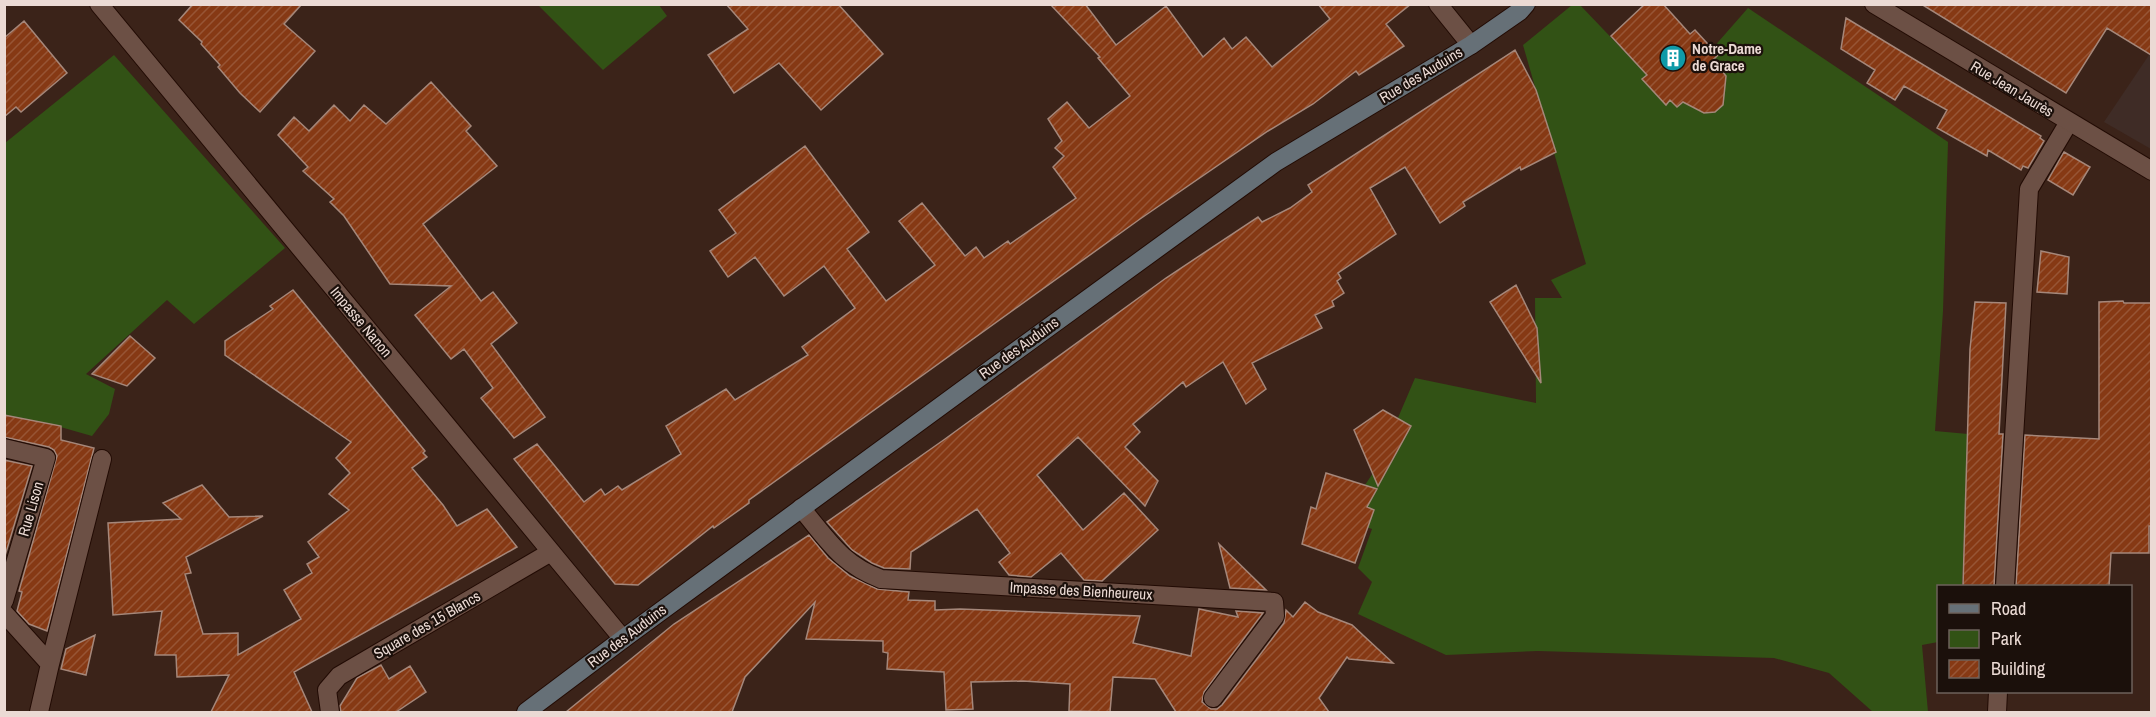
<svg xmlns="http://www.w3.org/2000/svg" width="2156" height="717" font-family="'Archivo Narrow',sans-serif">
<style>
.education{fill:#3f2c26}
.green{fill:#325215}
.building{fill:url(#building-hatch);stroke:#a5877a;stroke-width:1.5}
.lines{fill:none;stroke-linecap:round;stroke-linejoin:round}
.lane-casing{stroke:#220b04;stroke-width:20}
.street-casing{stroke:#220b04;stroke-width:20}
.secondary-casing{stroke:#220b04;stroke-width:20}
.lane{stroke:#6c5045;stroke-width:18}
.street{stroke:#6c5045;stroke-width:18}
.secondary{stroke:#667077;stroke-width:18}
.labels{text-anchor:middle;stroke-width:4.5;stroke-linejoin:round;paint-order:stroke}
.poi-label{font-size:15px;font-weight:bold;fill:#ebdad4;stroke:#1b100b;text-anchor:start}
.street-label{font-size:15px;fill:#ebdad4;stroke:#1b100b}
</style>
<defs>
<pattern id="building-hatch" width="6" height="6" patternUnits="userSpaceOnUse" patternTransform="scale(1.5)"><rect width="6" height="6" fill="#863914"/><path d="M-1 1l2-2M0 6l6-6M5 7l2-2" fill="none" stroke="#975535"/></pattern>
</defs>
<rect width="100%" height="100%" fill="#3b2319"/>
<path class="education" d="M2151 52V149L2104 122Z"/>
<path class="green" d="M538 5H659L667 16 603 70Z
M1572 5H1580L1647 75 1643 79 1686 99 1703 113 1715 112C1731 97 1722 90 1712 75L1720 67 1713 60 1718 55 1712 49 1748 8 1948 142 1943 311 1935 431 1968 434 1962 586H1938V642L1922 645 1928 712H1873L1829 673 1774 658 1538 651 1446 655 1358 614 1372 582 1358 568 1372 529 1360 525 1365 485 1377 467 1415 378 1536 403 1535 298H1562L1551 280 1586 264 1523 45Z
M114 55 285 248 194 324 167 300 86 374 115 389 109 414 92 436 50 424 5 415V143Z"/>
<path class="building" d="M193 4H302L284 24 315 51 260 112 240 93 218 67 220 65 201 44 202 42 179 20Z
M726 4H838L883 54 821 110 779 63 734 93 708 55 748 29Z
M1050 4H1085L1116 45 1166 6 1203 57 1224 38 1232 49 1246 37 1272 67 1330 19 1318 4H1411L1386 24 1404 46 1359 75 1356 71 1313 104 1268 131 1140 219 749 500V503L714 528 713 526 638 585 615 584 514 459 537 444 584 502 601 489 605 495 618 486 622 490 681 454 666 426 726 389 735 400 808 355 802 347 855 308 824 266 784 296 755 257 728 277 710 251 736 233 719 210 805 146 869 232 847 249 886 301 935 265 899 221 922 203 965 256 976 247 984 258 1008 241 1010 244 1076 198 1053 167 1064 156 1055 148 1062 141 1048 119 1067 102 1089 128 1130 96 1098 58 1100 57Z
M1645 4H1663L1690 34 1695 30 1718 55 1713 60 1726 76 1723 105 1715 112 1704 113 1683 102 1677 107 1670 100 1666 105 1642 79 1647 75 1611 36Z
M1921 4H2151V55L2107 28 2066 93Z
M1846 18 2041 136 2040 138 2044 141 2028 168 2023 166 2021 170 1988 150 1987 156 1937 128 1947 110 1904 86 1895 100 1867 83 1875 70 1841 49Z
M24 21 67 73 21 112 16 107 4 117V38Z
M1515 50 1536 90 1556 152 1521 170 1520 167 1463 202 1465 206 1440 223 1405 167 1370 188 1396 234 1338 273 1341 278 1337 281 1344 293 1332 301 1334 306 1315 315 1322 328 1252 363 1266 389 1246 404 1223 362 1186 387 1183 382 1133 424 1140 432 1125 447 1158 481 1145 506 1078 437 1037 475 1083 530 1124 493 1158 530 1102 581 1084 580 1061 553 1031 577 1009 575 999 562 1010 553 977 509 911 552 910 569 884 568 872 563 852 550 827 522 945 439 1166 278 1258 217 1262 222 1290 208 1312 192 1308 185Z
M431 82 471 126 466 131 497 166 423 224 481 301 493 292 517 323 491 344 545 417 514 438 481 398 493 388 464 349 451 359 415 315 451 286 390 284 344 216 330 202 334 199 303 171 308 167 278 135 294 117 309 131 334 105 350 121 364 105 386 124Z
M2064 152 2090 167 2073 195 2048 180Z
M2041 251 2069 257 2067 294 2037 292Z
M1516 285 1537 328 1541 383 1490 302Z
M293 290 425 451 423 453 427 457 412 468 443 505 457 526 487 509 517 547 294 672 312 712H211L229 675 177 677 176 655H155L162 611 113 615 108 523 181 519 163 503 202 485 229 517 263 516 186 557 191 573 185 574 203 634 238 633V655L301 619 284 590 312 573 307 564 319 557 308 542 349 510 329 494 350 473 336 458 351 442 225 355V341L273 309 270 306Z
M2123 301 2124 303H2151V526H2149V553H2111L2109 586H2016L2025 435 2099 439V302Z
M1975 302 2006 303 1999 434H2003L1994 586H1963L1970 349Z
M130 336 155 358 127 386 92 374Z
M1383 410 1411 426 1378 486 1354 430Z
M4 415 61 426V440L94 448 47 631 29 624 17 611 22 592 19 591 57 456 54 450 49 447 4 437Z
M4 460 32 466 4 559Z
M1326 473 1377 489 1367 507 1374 510 1355 563 1302 544 1311 507 1316 509Z
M809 535 828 558 850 576 877 589 909 592 908 600 935 601V610L960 609 1140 616 1133 643 1191 656 1199 609 1238 617 1236 611 1263 613 1204 692 1202 702 1211 709H1217L1222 705 1284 623 1286 610 1293 617 1305 602 1318 612 1352 625 1393 663 1349 659 1347 657 1319 698 1329 712H1176L1155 679 1113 677 1110 712 1069 711 1070 684 1023 681 971 682 973 709 946 710 944 672 887 669 888 653 883 652V641L806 639 815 602 745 677 732 712H566L674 624Z
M1219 544 1266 590 1230 588Z
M95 635 86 675 61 669 66 649Z
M381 665 389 679 410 666 426 692 396 712H341L340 706 357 678Z"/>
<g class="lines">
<defs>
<path id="lane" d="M4 448 46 458 4 601
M2005 586 2029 189 2069 122
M4 613 50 664 39 712
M50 664 102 459
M1997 712 1998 692"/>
<path id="street" d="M99 4 623 639
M1438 4 1471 45
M1874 4 2152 171
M801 508C828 540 841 564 881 579L1274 602 1275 616 1213 698
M330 712 327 690 339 676 551 552"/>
<path id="secondary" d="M526 712 623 639 994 367 1276 162 1471 45 1520 11 1526 4"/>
</defs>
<use href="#lane" class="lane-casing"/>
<use href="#street" class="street-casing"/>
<use href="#secondary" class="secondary-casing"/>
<use href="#lane" class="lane"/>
<use href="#street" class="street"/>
<use href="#secondary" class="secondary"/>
</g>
<defs>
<symbol id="building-disc" viewBox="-11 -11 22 22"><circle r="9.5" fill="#0f9aa8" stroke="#1b100b"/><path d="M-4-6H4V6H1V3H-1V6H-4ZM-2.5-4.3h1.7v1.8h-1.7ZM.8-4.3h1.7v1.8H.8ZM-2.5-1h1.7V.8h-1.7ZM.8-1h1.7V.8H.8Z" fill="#fff"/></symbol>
</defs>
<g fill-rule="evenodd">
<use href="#building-disc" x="1658" y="43" width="30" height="30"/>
</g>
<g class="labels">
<g class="poi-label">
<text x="1692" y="54">Notre-Dame<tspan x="1692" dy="17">de Grace</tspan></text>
</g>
<g class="street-label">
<text transform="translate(1421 75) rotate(-31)" y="5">Rue des Auduins</text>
<text transform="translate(2012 89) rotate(31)" y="5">Rue Jean Jaurès</text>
<text transform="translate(361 322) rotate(50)" y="5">Impasse Nanon</text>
<text transform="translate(1019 348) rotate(-36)" y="5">Rue des Auduins</text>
<text transform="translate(31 509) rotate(-74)" y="5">Rue Lison</text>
<text transform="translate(1081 591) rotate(3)" y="5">Impasse des Bienheureux</text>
<text transform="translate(427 625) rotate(-30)" y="5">Square des 15 Blancs</text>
<text transform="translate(627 636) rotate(-37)" y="5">Rue des Auduins</text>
</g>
</g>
<rect width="2156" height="717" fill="none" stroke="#ebdad4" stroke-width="12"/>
<rect x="1937" y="585" width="195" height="108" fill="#1b100b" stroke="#6e615b" stroke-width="1.5"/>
<rect x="1949" y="604" width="30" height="9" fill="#667077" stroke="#6e615b" stroke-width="1.5"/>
<text x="1991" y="615" font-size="18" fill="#ebdad4">Road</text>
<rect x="1949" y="630" width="30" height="18" fill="#325215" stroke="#6e615b" stroke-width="1.5"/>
<text x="1991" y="645" font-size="18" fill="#ebdad4">Park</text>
<rect x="1949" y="660" width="30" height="18" fill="url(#building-hatch)" stroke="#6e615b" stroke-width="1.5"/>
<text x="1991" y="675" font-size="18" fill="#ebdad4">Building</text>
</svg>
